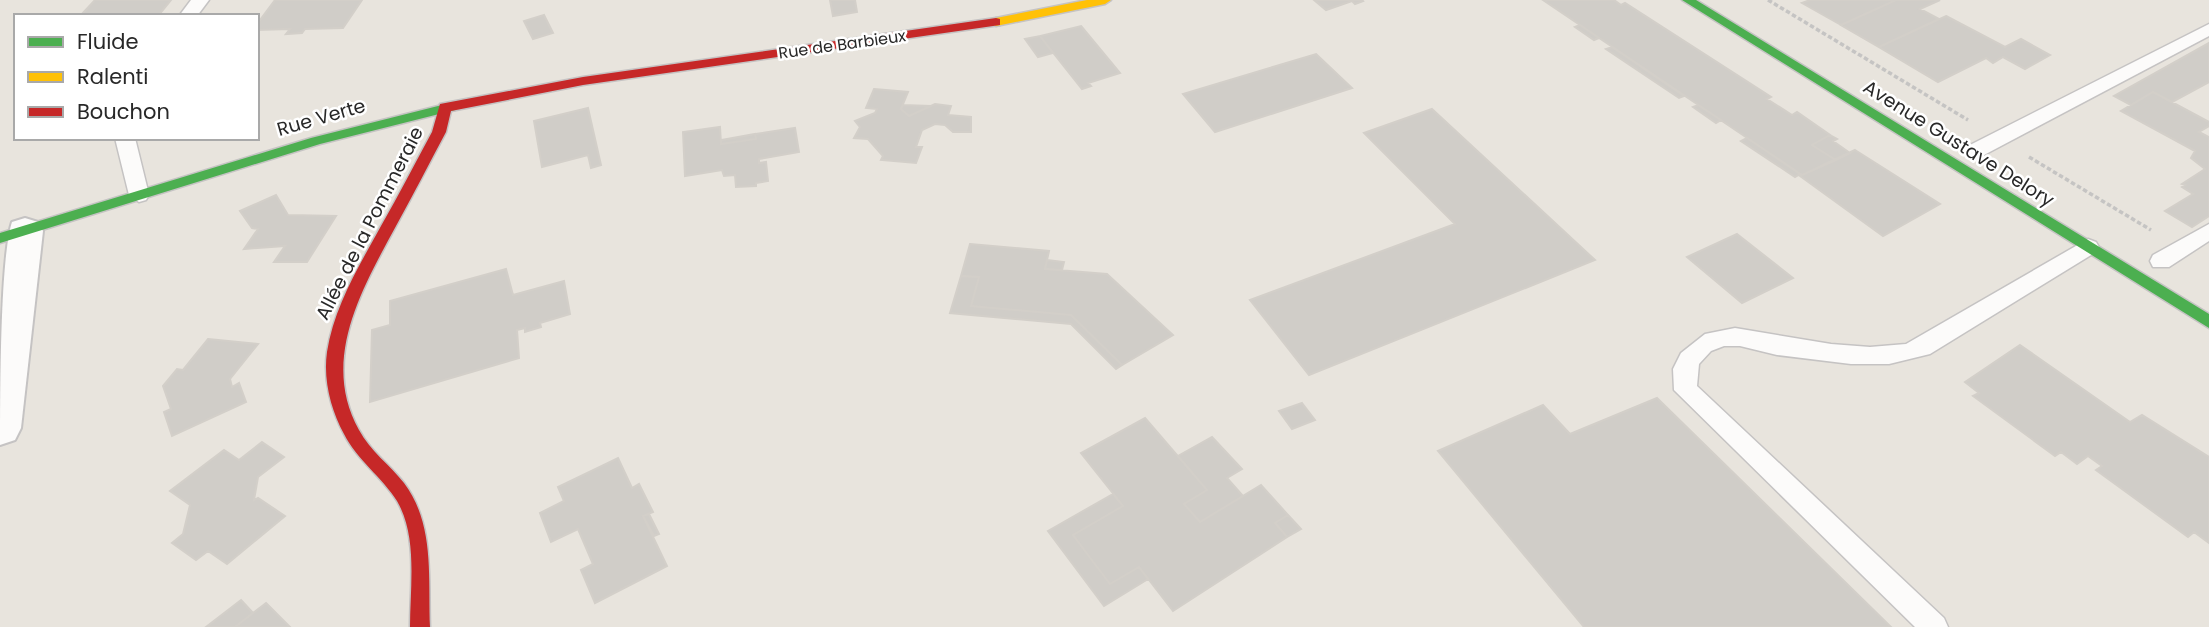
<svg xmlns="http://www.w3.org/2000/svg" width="2209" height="627" font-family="Poppins,sans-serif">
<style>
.building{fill:#d0cdc8;stroke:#d3cfc9;stroke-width:2}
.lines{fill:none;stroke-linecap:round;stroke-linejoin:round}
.lane-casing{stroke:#c5c3c3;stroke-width:3}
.street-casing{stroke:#c5c3c3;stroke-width:4}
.fast-casing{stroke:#c5c3c3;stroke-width:3}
.slow-casing{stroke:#c5c3c3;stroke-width:3}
.jam-casing{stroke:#c5c3c3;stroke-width:3}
.path{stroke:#c5c4c3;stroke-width:3.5;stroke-dasharray:4.5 2.5;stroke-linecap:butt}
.lane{fill:#fcfbfa;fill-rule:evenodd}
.street{fill:#fcfbfa;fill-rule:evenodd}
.fast{fill:#4caf50;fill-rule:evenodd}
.slow{fill:#ffc107;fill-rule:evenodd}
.jam{fill:#c62828;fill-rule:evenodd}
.labels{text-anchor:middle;stroke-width:5;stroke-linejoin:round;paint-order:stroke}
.far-street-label{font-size:16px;fill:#282828;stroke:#fff}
.street-label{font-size:19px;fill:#282828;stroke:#fff}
</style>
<rect width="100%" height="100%" fill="#e8e4dd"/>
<path class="building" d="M95 0H171L158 16H80Z
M275 0H362L343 28 305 29 302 33 286 34 290 29 257 30V24Z
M830 0H855L857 12 833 16Z
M1314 0H1362L1363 1 1355 4 1352 1 1326 10Z
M1543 0H1614L1621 5 1625 3 1771 97 1767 99 1792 115 1797 112 1830 135 1812 145 1836 160 1802 175Z
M1810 0H1896L1841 25 1802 3Z
M1896 0H1940L1920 9 1939 19 1879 47 1841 25Z
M544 15 553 33 533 39 524 21Z
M1946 16 2005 47 2021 39 2050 55 2025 69 2003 57 1993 63 1986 58 1938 82 1879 47Z
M1580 25 1599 38 1594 40 1575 27Z
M1081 26 1120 73 1088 83 1091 86 1082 89 1040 36Z
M1040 36 1053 53 1038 57 1025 39Z
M2209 43V82L2172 102 2153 92 2131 105 2114 96Z
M1612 47 1684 96 1679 98 1606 49Z
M1316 54 1352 88 1215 132 1183 94Z
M874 89 908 92 901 109 909 116 935 104 951 106 948 115 971 117V132H953L945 125 935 124 922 130 916 147H922L916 163 881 160 883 156 868 139 854 138 860 127 855 121 875 113 877 109 866 108Z
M2153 92 2209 122V126L2199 132 2209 137V216L2192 227 2165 211 2193 194 2182 187 2185 185 2182 184 2205 169 2191 158 2195 151 2121 111Z
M903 105 931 106 909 116 901 109Z
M1698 105 1721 120 1716 123 1693 107Z
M588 108 601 165 591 168 588 155 542 167 534 121Z
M1432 109 1595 260 1309 375 1250 300 1455 224 1364 133Z
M720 127 721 144 756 139 755 134 795 128 799 152 759 159V163L766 162 768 181 756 183V186L736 187 735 175 724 176 722 170 685 176 683 132Z
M755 134 756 139 721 144V140Z
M1830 135 1837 139 1833 141 1850 153 1836 160 1812 145Z
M1747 138 1800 174 1795 177 1741 141Z
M1855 150 1940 204 1883 236 1800 176Z
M276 195 288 215 336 216 307 262H274L285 246 244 249 258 229 252 228 240 211Z
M1737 234 1793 278 1742 303 1687 257Z
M970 244 1049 251 1045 269 1107 274 1173 335 1122 365 1071 315 971 306 979 277 961 276Z
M1047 260 1064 262 1062 270 1045 269Z
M506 269 513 295 564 281 570 314 540 323 541 327 525 332V328L517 330 519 358 370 402 372 330 390 325V301Z
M961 276 979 277 971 306 1071 315 1122 365 1116 369 1071 324 950 313Z
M208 339 258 344 230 379 232 387 239 383 246 402 172 436 164 412 171 409 163 386 177 369 183 370Z
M2020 345 2130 422 2142 415 2209 457V543L2194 532 2188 537 2096 470 2102 466 2088 456 2077 464 2061 452 2055 456 1973 396 1979 393 1965 382Z
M1657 398 1891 627H1584L1438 451 1543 405 1570 434Z
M1302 403 1315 420 1292 429 1279 411Z
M1145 418 1207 490 1184 504 1200 522 1261 485 1288 515 1275 523 1287 537 1173 611 1139 567 1110 584 1073 535 1123 506 1081 453Z
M1212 437 1242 469 1227 478 1243 496 1200 522 1184 504 1207 490 1178 456Z
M262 442 284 457 258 477 254 500 258 498 285 516 227 564 208 551 196 560 172 543 183 534 190 505 170 491 224 450 239 460Z
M618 458 632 488 639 484 653 512 643 516 667 566 595 603 581 570 593 564 578 529 551 542 540 513 564 501 558 487Z
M1113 494 1123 506 1073 535 1110 584 1139 567 1148 579 1104 606 1048 531Z
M649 514 659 534 654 536 643 516Z
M1288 515 1301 529 1287 537 1275 523Z
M241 600 253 613 235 627H206Z
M266 603 290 627H235L253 613Z"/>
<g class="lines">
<defs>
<path id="lane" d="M191 0H209L197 16H179Z
M2209 24V36L1984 155H1970L1967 150 1970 145Z
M115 138H135L149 195 146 200 139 202 129 195Z
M2209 224V241L2169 267H2153L2150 261 2153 255Z
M2088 239 2096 242 2099 247 2096 252 1930 354 1889 364H1851L1777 355 1740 346H1724L1711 351 1699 364 1697 386 1944 618 1948 627H1915L1674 390 1673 369 1681 353 1705 334 1735 328 1831 344 1870 347 1906 344Z"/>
<path id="street" d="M25 218 38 222 43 231 21 428 15 440 0 445C0 398 0 258 12 222Z"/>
<path id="fast" d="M1682 0H1696L2209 314V328Z
M450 103 457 107 455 110 320 144 0 243V233L311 138Z"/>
<path id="slow" d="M1087 0H1111L1105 4 996 26 990 22 996 18Z"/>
<path id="jam" d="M996 18 1000 19V25L583 85 451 111 446 132C429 164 413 195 396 226 362 289 320 360 359 430 370 451 390 465 404 483 435 524 428 578 430 627H410C410 587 418 537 397 501 382 477 357 460 344 434 331 410 323 380 327 352 334 307 359 266 381 226 399 195 415 163 432 132L440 104 583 77Z"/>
</defs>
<use href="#lane" class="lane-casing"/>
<use href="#street" class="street-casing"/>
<use href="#fast" class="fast-casing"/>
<use href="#slow" class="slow-casing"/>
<use href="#jam" class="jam-casing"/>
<path class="path" d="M1768 0 1968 120
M2029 157 2151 230"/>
<use href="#lane" class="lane"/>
<use href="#street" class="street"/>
<use href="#fast" class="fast"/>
<use href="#slow" class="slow"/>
<use href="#jam" class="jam"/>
</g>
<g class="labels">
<g class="far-street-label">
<text transform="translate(842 44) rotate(-8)" y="6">Rue de Barbieux</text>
</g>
<g class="street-label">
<text transform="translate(321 117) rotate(-16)" y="7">Rue Verte</text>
<text transform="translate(1959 143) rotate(32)" y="7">Avenue Gustave Delory</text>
<text transform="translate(369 223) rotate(-63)" y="7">Allée de la Pommeraie</text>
</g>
</g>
<rect x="14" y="14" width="245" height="126" fill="#ffffff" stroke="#a9a9a9" stroke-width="2"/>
<rect x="28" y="37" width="35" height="10" fill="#4caf50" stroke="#a9a9a9" stroke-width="2"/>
<text x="77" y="49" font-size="21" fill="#282828">Fluide</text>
<rect x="28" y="72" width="35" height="10" fill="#ffc107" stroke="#a9a9a9" stroke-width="2"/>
<text x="77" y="84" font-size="21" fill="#282828">Ralenti</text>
<rect x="28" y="107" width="35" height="10" fill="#c62828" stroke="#a9a9a9" stroke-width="2"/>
<text x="77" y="119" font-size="21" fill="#282828">Bouchon</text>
</svg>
